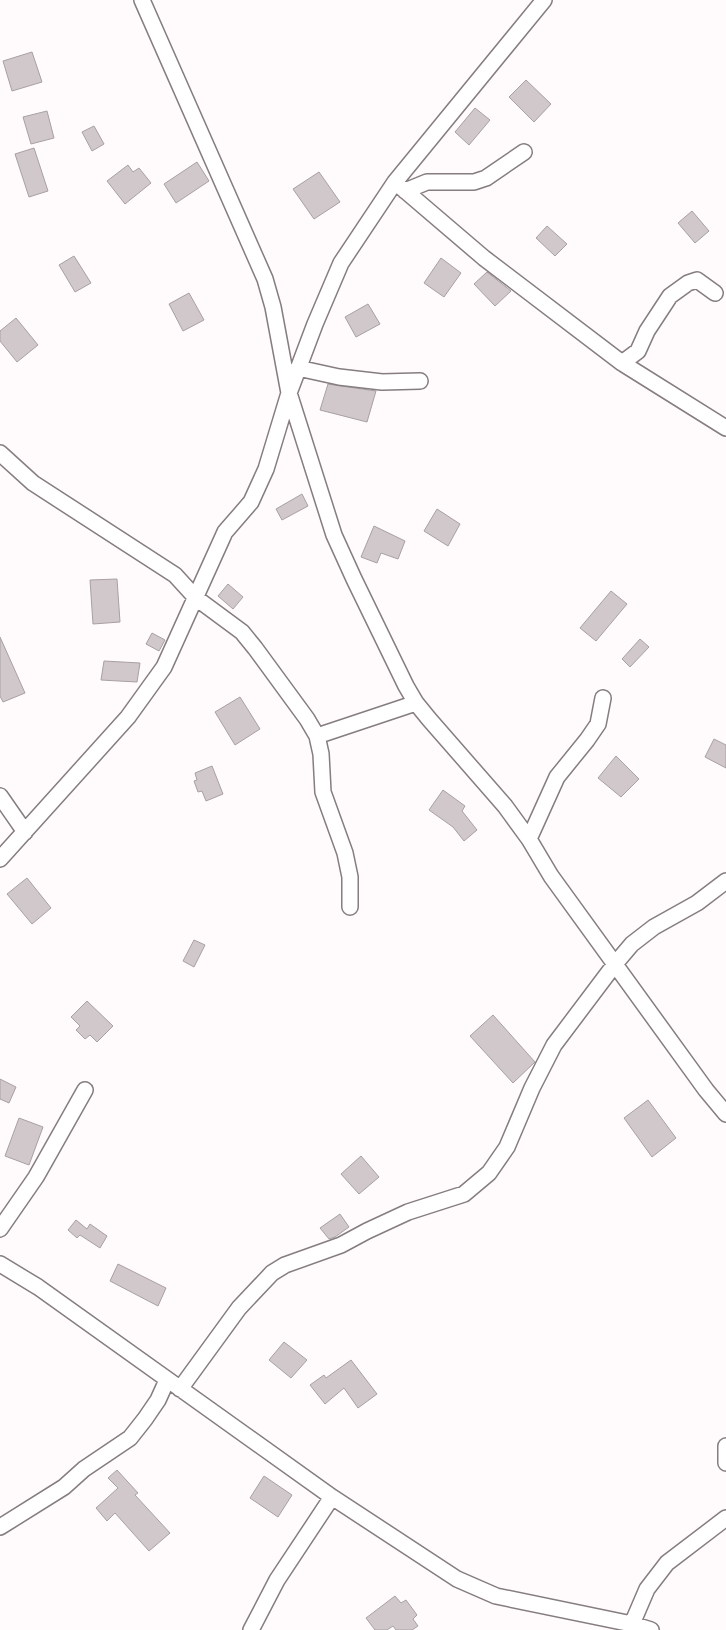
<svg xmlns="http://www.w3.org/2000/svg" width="726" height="1630" font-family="'Work Sans',sans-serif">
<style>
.building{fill:#d1c8cc;stroke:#a8a0a3}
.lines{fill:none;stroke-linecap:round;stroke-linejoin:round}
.minor-casing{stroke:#857d80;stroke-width:18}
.minor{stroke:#fff;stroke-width:15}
</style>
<rect width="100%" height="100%" fill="#fffafc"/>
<path class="building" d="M32 52 42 82 12 91 3 61Z
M526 80 551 104 534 122 509 97Z
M475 108 490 120 469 145 455 132Z
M47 111 54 138 31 144 23 117Z
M94 126 104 144 92 151 82 132Z
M34 148 48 191 29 197 15 154Z
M197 162 209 181 176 203 164 184Z
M128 165 133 172 139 168 151 183 125 204 107 181Z
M319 172 340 202 314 219 293 189Z
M692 211 709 231 695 243 678 223Z
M547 226 567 244 555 256 536 238Z
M74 256 91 283 75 292 59 265Z
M441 258 461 273 444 297 424 283Z
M487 272 511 291 495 306 474 284Z
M189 293 204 320 183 331 169 304Z
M368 304 380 324 356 337 345 317Z
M16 318 38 345 17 362 0 341V331Z
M328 384 376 391 367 422 320 410Z
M302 494 308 506 282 520 276 509Z
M437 509 460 524 448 546 424 531Z
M374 526 405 541 398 559 381 553 377 563 361 557Z
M117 579 120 622 93 624 90 580Z
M228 584 243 597 233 609 218 596Z
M611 591 627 604 596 641 580 628Z
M152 633 165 640 159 651 146 644Z
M0 637 25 693 3 702 0 696Z
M640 639 649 647 630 667 622 659Z
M104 661 140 663 137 682 101 680Z
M240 697 260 729 235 745 215 712Z
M714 739 726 745V768L705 757Z
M616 756 639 779 621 797 598 778Z
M212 766 223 794 206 801 202 791 198 792 194 781 197 780 195 773Z
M443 790 465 806 462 811 477 830 464 841 453 827 429 810Z
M27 878 51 908 32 924 7 894Z
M194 940 205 945 194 967 183 961Z
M87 1001 113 1026 97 1042 90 1035 85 1039 76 1030 80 1026 71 1017Z
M493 1015 535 1062 513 1083 470 1036Z
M0 1079 16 1087 9 1103 0 1099Z
M648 1100 676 1138 652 1157 624 1118Z
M19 1118 43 1127 29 1165 5 1156Z
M361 1156 379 1177 359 1194 341 1174Z
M340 1214 349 1227 335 1237 329 1239 320 1228Z
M76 1220 87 1229 90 1224 107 1236 100 1248 80 1235 77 1238 68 1230Z
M118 1264 166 1288 158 1306 110 1281Z
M284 1342 307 1360 291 1378 269 1360Z
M351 1360 377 1394 358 1408 344 1388 325 1404 310 1385 324 1375 326 1378Z
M117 1470 138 1493 135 1495 170 1533 149 1551 115 1513 107 1521 96 1508 118 1488 108 1478Z
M264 1476 292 1495 278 1517 250 1498Z
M395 1596 401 1603 406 1600 417 1615 413 1619 418 1626 412 1630H396L393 1626 387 1630H375L366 1618Z"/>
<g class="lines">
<defs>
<path id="minor" d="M142 0 265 279 273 307 289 393 334 535 354 579 406 686 416 703 429 719 505 806 529 839 551 876 706 1090 726 1114
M395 182 484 258 622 363 726 428
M405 191 427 182H474L486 178 524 152
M622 363 638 351 647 331 670 296 688 283 697 280 715 293
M298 368 339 377 382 382 420 381
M0 453 33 483 175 575 196 598 242 632 255 648 307 719 317 736 321 754 323 792 345 853 350 877V907
M317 736 416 703
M0 796 25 832
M529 839 557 777 587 740 598 724 603 698
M0 859 128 717 164 667 225 532 251 502 266 469 289 393 315 324 341 263 395 182 544 0
M0 1229 36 1177 85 1090
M0 1264 38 1287 332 1497 457 1579 496 1596 632 1624 651 1630
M180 1389 239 1308 272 1273 285 1265 341 1245 367 1231 408 1212 464 1194 489 1173 507 1147 532 1088 554 1045 615 964 632 944 654 927 697 903 726 881
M726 1446V1463
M0 1527 64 1487 84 1469 130 1438 145 1419 158 1400 167 1380
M632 1624 647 1589 667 1563 726 1518
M251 1630 277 1580 332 1497"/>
</defs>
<use href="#minor" class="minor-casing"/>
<use href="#minor" class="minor"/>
</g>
</svg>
